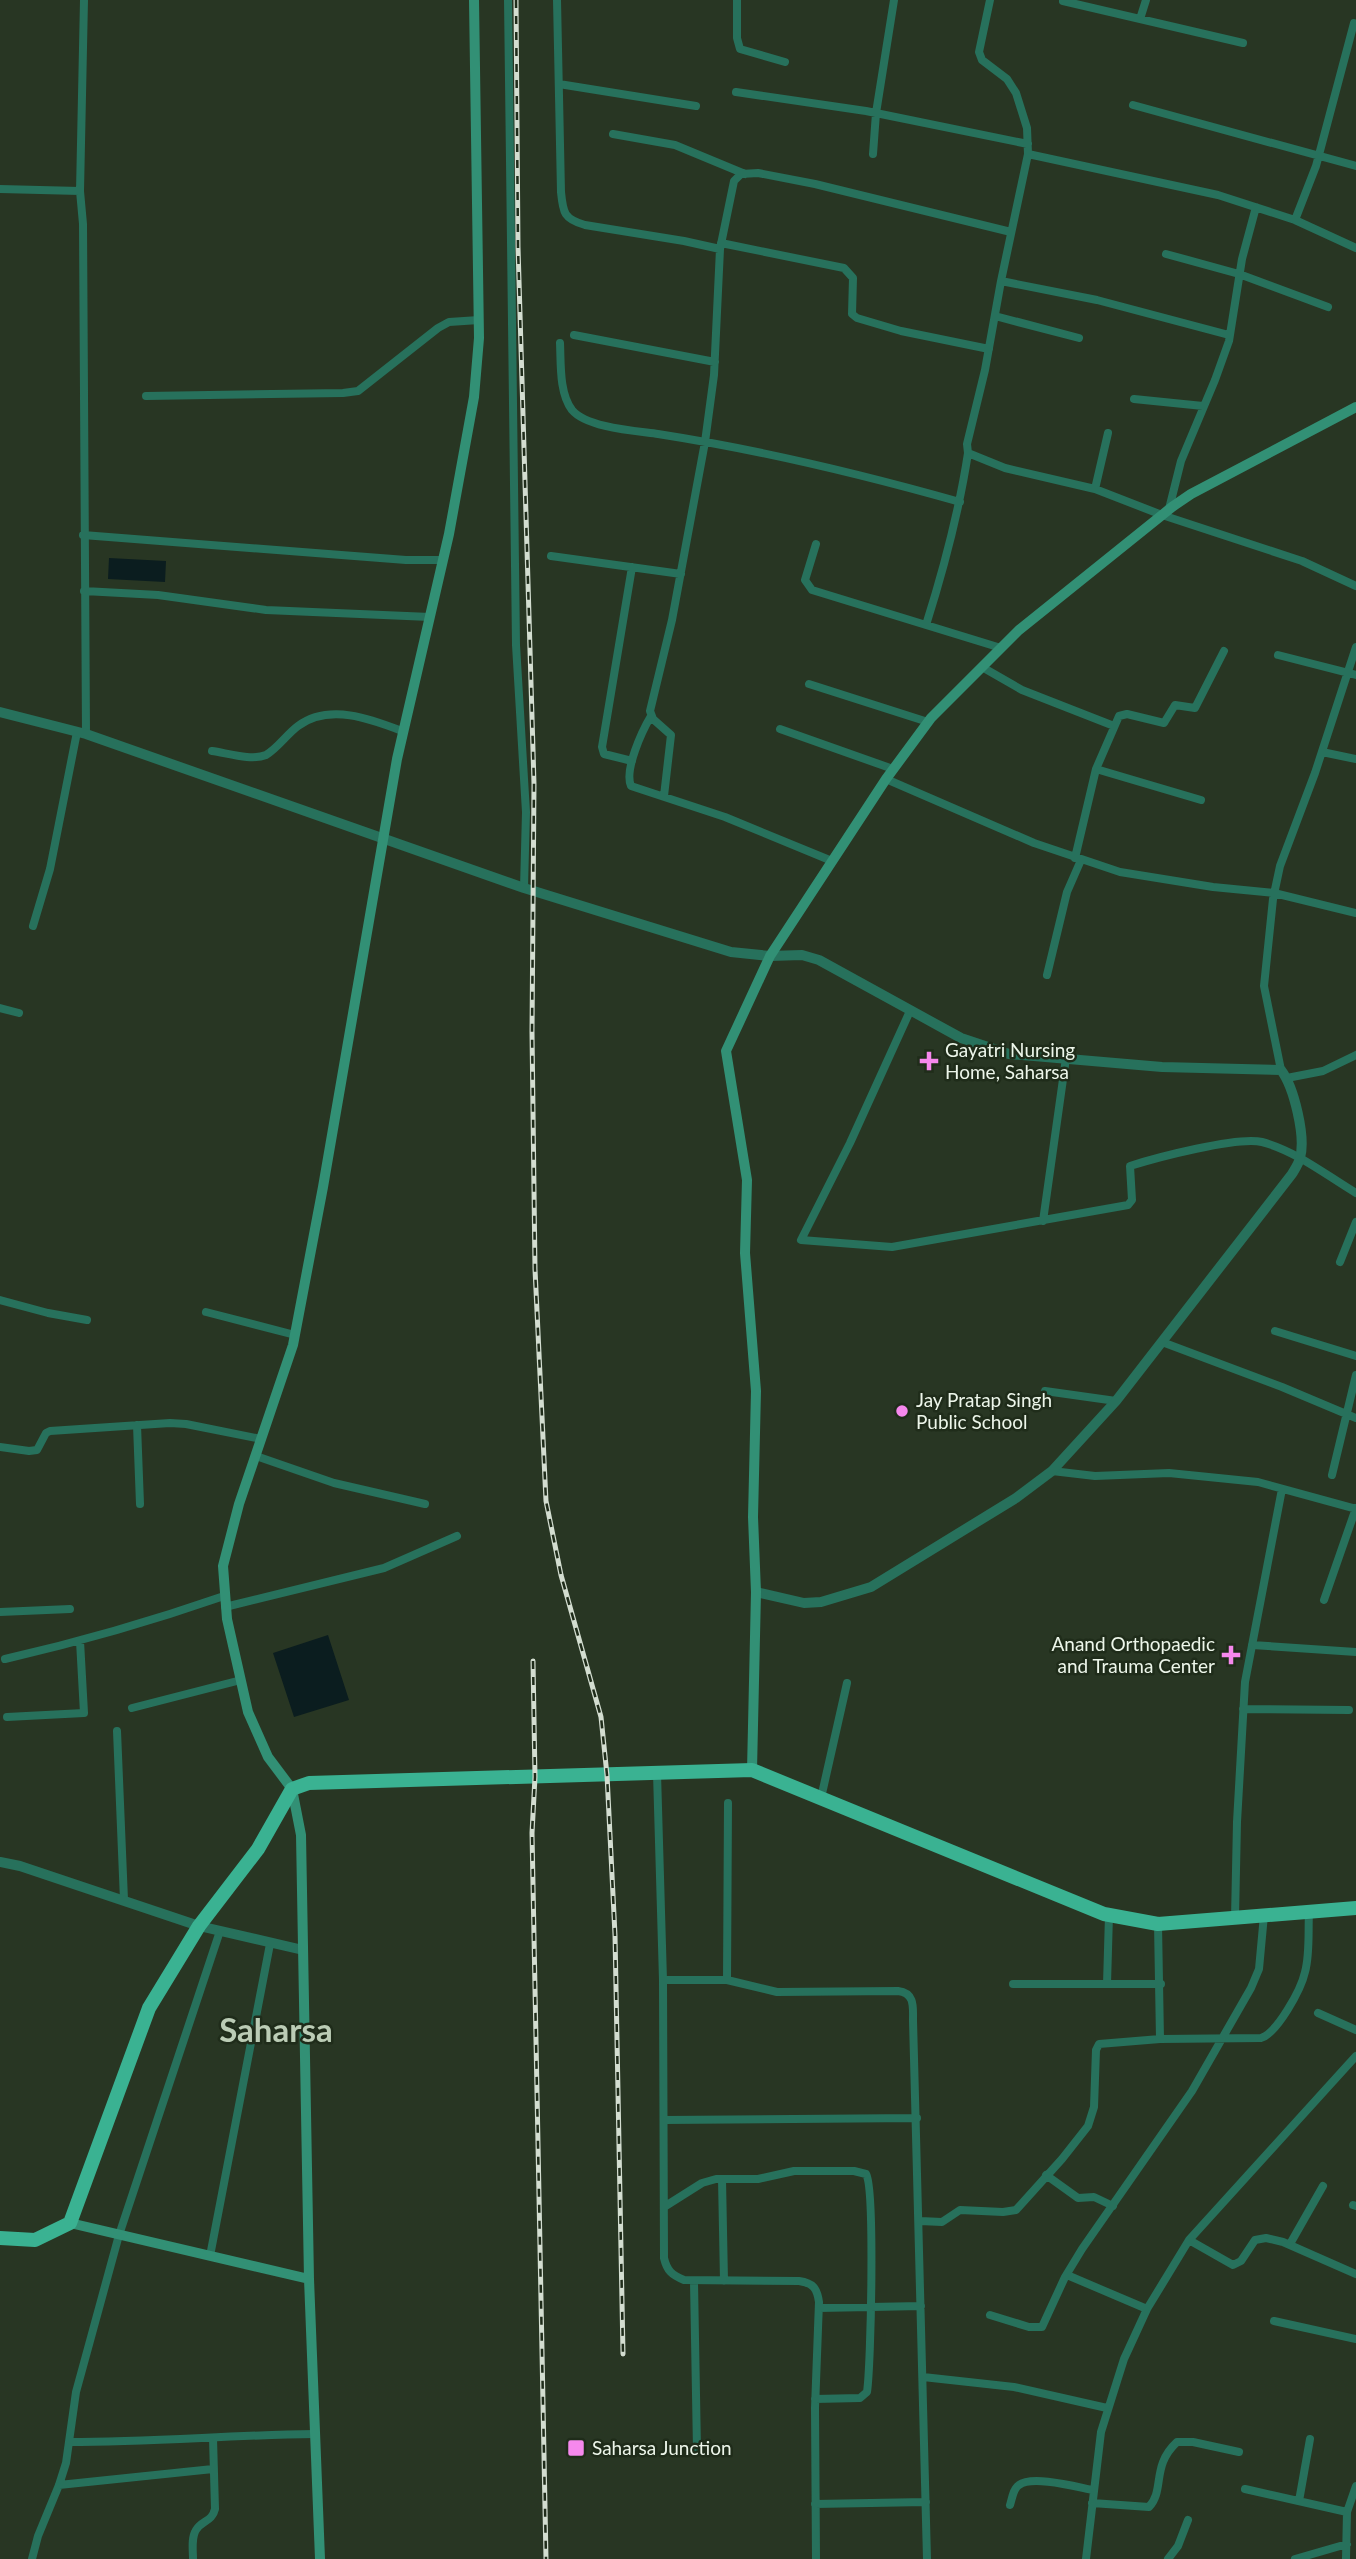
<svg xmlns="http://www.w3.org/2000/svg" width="1356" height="2559" font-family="Lato,sans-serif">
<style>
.water{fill:#0b1d1f}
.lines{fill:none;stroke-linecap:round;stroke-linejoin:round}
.minor{stroke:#27715c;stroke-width:8}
.tertiary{stroke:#27715c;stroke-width:10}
.secondary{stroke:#329075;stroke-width:10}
.trunk{stroke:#3ab292;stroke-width:14}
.rail-casing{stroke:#d3ddd0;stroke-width:5}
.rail{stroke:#1f2c1a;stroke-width:2.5;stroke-dasharray:8;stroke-linecap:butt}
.poi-dot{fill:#f688ed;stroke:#1f2c1a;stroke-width:2.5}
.labels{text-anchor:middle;stroke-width:5;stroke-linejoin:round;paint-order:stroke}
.poi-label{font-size:19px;fill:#edf6ea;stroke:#1f2c1a;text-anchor:start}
.town-label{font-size:33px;font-weight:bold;fill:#bbccb5;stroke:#1f2c1a}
</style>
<rect width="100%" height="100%" fill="#283623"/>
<path class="water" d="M109 558 166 561 165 582 108 579Z
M328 1635 349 1700 294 1717 273 1653Z"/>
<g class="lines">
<path class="minor" d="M84 0 80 191 83 224 86 734
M508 0 516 645 526 812 524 888
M557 0 561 192C563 213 564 219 585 225L684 241 720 249
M737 0V38L740 49 785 62
M990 0 979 52 982 60 1007 79 1016 93 1027 128 1028 154 1001 281 985 370 967 444 968 453 1005 468 1095 489 1162 515 1302 561 1356 586
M1063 1 1243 43
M1140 19 1146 0
M559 84 696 106
M736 92 866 111 1028 144
M1133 105 1356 166
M613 134 675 145 745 174
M873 154 876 113 894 0
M1028 154 1218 195 1295 220 1356 248
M0 189 80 191
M1295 220 1316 166 1354 23
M721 243 844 268 853 278 852 314 857 318 901 331 989 349
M1166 254 1239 274 1328 307
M1001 281 1097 300 1229 335
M995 316 1079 338
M574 335 715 362
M560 343C561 363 559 393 572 410 587 428 637 431 658 434 761 450 861 474 960 502
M146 396 343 393 358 391 438 328 449 322 479 320
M1134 399 1203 406
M1095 489 1108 433
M1169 509 1181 461 1215 380 1229 341 1242 259 1256 207
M83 535 406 560H443
M816 544 805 580 812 590 1001 648
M551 556 681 574
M632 567 602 747 604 754 632 761
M84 591 158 595 266 610 430 617
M926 625C944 568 959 512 968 453
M1278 655 1356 675
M982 667 1022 690 1114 726
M809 684 928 722
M651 716C642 731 624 770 631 786L725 817 832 861
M780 729 893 769
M212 751C227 753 252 761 266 755 278 748 287 734 298 726 329 703 371 719 402 731
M1322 752 1356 759
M1096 769 1201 800
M886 779 1034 843 1120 872 1213 887 1274 893 1356 913
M664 796 671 735 653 719 650 711 672 620 705 442 714 375 720 249 734 181 741 174 758 173 815 184 1011 232
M1075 858 1096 769 1119 716 1127 714 1164 723 1175 705 1195 708 1224 651
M33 926 50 869 77 732
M1047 975 1067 892 1081 860
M0 1008 19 1013
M910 1011 850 1143 801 1240 892 1247 1128 1205 1132 1200 1130 1166C1155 1158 1238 1136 1262 1142 1296 1151 1326 1175 1356 1193
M1281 1070 1264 986 1273 899 1280 866 1315 773 1356 647
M1287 1078 1323 1071 1356 1055
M1043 1221 1066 1058
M1340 1262 1356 1222
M0 1300 48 1313 87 1320
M206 1312 295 1335
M1275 1331 1356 1356
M1162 1342 1282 1387 1356 1418
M1045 1391 1116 1401
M137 1425 140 1504
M0 1447 29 1451 37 1450 46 1433 50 1431 170 1423 186 1424 261 1439
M256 1456 334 1483 425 1504
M1052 1471 1095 1476 1169 1473 1258 1482 1356 1509
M1332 1475 1356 1375
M1324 1600 1356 1508
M225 1607 384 1568 457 1536
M0 1612 70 1609
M1252 1645 1356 1652
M5 1659C79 1642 152 1621 224 1596
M132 1708 241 1680
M1243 1709 1349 1710
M7 1717 84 1713 80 1641
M117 1731 124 1900
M657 1773 663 1980 664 2258C667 2271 672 2275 684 2280L799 2281C813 2283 817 2288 819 2302L815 2408 816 2559
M821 1798 847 1683
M1235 1918 1237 1822 1245 1682 1282 1489
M1158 1924 1160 2039
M663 1980H727L777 1992 898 1991C915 1993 913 2007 913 2020L927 2559
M727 1980 728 1803
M1013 1984H1161
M1107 1984 1109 1915
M1318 2013 1356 2030
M664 2120 917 2118
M1046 2175 1078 2198 1094 2197 1113 2206
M722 2179 724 2281
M1353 2205 1356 2206
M664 2207 702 2183 716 2179H758L794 2171H854L866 2174C875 2188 871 2366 867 2392L860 2398 815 2399
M920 2221 942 2222 960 2210 1003 2212 1016 2210 1062 2159 1088 2126 1094 2107 1096 2050 1099 2044 1160 2039 1261 2038C1277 2033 1301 1990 1305 1972 1310 1954 1308 1931 1309 1912
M1189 2240 1233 2265 1241 2261 1255 2240 1266 2238 1283 2242 1356 2274
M1290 2244 1323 2186
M210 2256 270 1944
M1067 2275 1147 2309
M694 2282 697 2450
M819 2308 921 2306
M990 2315 1029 2327H1042L1065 2277 1082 2249 1192 2091 1251 1988 1259 1969 1264 1915
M1274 2321 1356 2339
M923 2377 1014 2387 1107 2408
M69 2442C151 2442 233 2435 314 2434
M59 2485 213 2469
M1245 2489 1347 2512
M1299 2501 1310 2439
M1092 2503 1149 2507C1165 2490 1151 2466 1177 2442H1193L1239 2452
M815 2504 926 2502
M1010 2505C1012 2499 1013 2489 1019 2485 1032 2475 1077 2487 1093 2490
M32 2559 38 2536 59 2485 66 2463 76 2392 119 2235 220 1931
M193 2559C193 2550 191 2538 196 2530 202 2520 212 2522 215 2509L213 2438
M1086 2559 1101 2432 1124 2359 1147 2309 1189 2240 1356 2056
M1168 2559 1178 2546 1188 2520
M1295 2559 1347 2544
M1346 2559 1347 2512 1356 2486"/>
<path class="tertiary" d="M0 712 86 734 524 888 731 952 770 956 802 955 819 960 961 1038 1009 1054 1162 1067 1281 1070C1294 1087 1306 1137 1300 1158 1299 1163 1295 1169 1292 1174L1116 1401 1052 1471 1016 1498 871 1587 821 1602 804 1603 756 1592
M0 1862 20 1866 199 1926 303 1950"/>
<path class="secondary" d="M752 1770 756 1592 753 1517 756 1391 745 1253 747 1180 726 1051 770 956 886 779 931 718 1019 630 1172 507 1191 494 1356 407
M70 2223 309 2279
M320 2559 309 2279 301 1835 292 1789 268 1757 248 1712 227 1619 223 1566 239 1504 293 1345 323 1187 397 759 449 534 474 397 479 338 474 0"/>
<path class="trunk" d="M0 2238 35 2240 70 2223 149 2008 199 1926 258 1849 292 1789 309 1783 752 1770 1104 1914 1158 1924 1356 1908"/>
<defs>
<path id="rail" d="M516 0 518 247 534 784 532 1032 535 1269 546 1501 561 1575 601 1717 607 1775 615 1935 623 2354
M533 1661 535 1777 532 1833 546 2559"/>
</defs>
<use href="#rail" class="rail-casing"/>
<use href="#rail" class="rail"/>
</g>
<g class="poi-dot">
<path d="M925.5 1050.5h7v7h7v7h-7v7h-7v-7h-7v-7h7z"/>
<circle cx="902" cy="1411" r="7"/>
<path d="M1227.5 1644.5h7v7h7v7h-7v7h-7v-7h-7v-7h7z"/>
<rect x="567" y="2439" width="18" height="18" rx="3.5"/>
</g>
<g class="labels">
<g class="poi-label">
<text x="945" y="1057">Gayatri Nursing<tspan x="945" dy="22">Home, Saharsa</tspan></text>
<text x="916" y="1407">Jay Pratap Singh<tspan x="916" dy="22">Public School</tspan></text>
<text x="1215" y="1651" text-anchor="end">Anand Orthopaedic<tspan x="1215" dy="22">and Trauma Center</tspan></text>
<text x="592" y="2455">Saharsa Junction</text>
</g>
<g class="town-label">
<text x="276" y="2042">Saharsa</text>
</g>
</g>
</svg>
